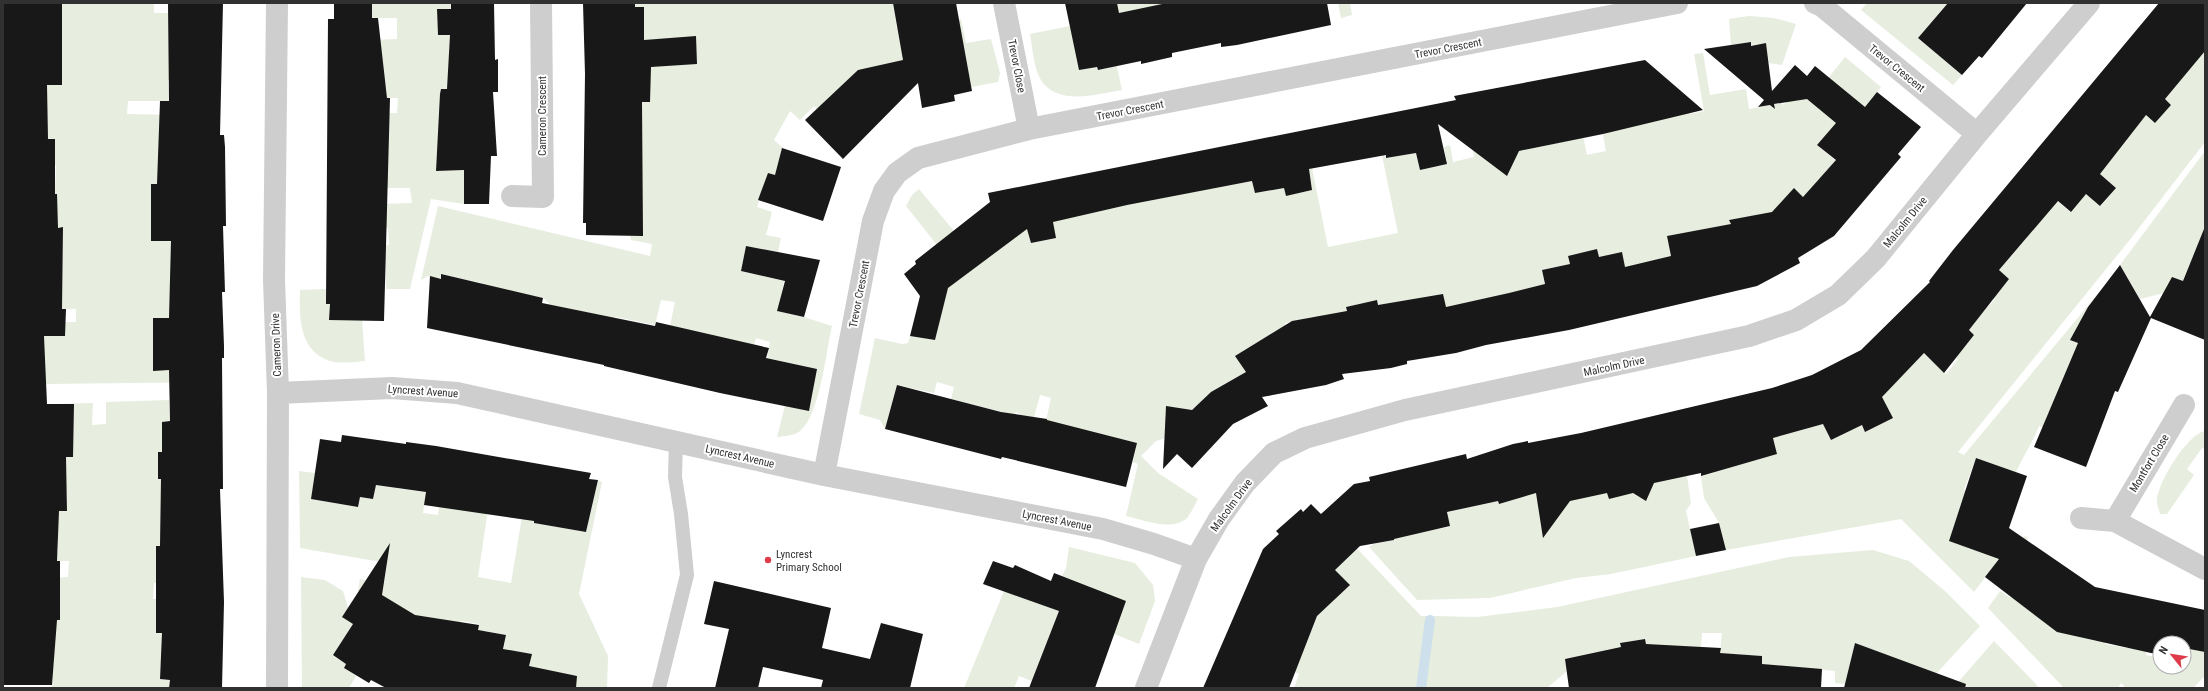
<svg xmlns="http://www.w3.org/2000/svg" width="2208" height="691" font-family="'Roboto Condensed',sans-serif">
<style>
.green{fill:#e7eddf}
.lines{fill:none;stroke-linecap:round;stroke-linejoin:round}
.stream{stroke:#cde0eb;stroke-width:10}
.building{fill:#181818}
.lane{stroke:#cecece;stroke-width:14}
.street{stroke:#cecece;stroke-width:22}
.poi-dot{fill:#de3c4b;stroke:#fff;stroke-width:1.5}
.labels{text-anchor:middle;stroke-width:4;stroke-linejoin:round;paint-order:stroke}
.street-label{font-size:11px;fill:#313131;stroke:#fff}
.poi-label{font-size:11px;fill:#313131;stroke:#fff;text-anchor:start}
</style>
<rect width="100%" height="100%" fill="#fff"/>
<path class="green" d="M62 3H154V13H196L177 79 168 80 169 101H128L127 114 173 115 192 174 151 241 219 242 218 318H153V370H169L218 382 42 384 45 376 44 336H65V322H76V309H61L63 228H54L57 219V195L55 194 56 165H42L55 139H42L47 85H62L49 52 62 51V25H41Z
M360 3H451V9L437 10 438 34 452 35 454 46H449L451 89H441L443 153H437L436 171 464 170V204L431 199 410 289H386L385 259 354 245H389L388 228 379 229V204L412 203 410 188H381L360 114 397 113 398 98H387L386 86H381L374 40 397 39V18H370Z
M635 3H893L897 28 921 24 922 27 961 19 966 43 991 39 1000 73 998 82 971 87 965 54 877 87 859 69 836 91 823 116 814 106 800 120 790 111 774 140 783 148 789 180 768 173 757 207 772 212 766 235 781 238 778 252 746 246 741 271 784 281 778 311 804 317 832 326C826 351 820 415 800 431 794 436 784 436 777 437L785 406 767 358 770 342 756 338 751 356 669 331 675 302 661 300 655 325 616 317 609 320 606 316 551 305 543 298 486 288 482 283 441 275V279L428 276 421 280 438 206 650 256 652 244 631 240 630 235 635 102H650V87L634 86 644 7H635Z
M1117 3H1171L1119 13Z
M1338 3H1350L1352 15 1341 18Z
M1867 3H1952L1948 8 1945 6 1918 38 1962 75 1953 85 1861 10Z
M1749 16 1774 18 1796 24 1782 65 1769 63 1766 43 1751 46V42L1731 45 1729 19Z
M1070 26 1098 70 1110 68 1113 49 1122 90C1092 95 1047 109 1036 68 1033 57 1032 46 1030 34Z
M2205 51V142L2132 237 1958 452 1964 455 2101 290 2119 301 2079 324 2070 340 2080 344 2046 418 2053 431 2039 426C2033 442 2023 456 2016 472L1976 458 1964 490 1974 493 2007 541 2026 536 2028 540 2017 553 2008 547 1974 592 1901 519 1726 550 1719 523 1704 498 1701 476 1714 473 1711 459 1777 453 1772 433 1816 409 1831 440 1862 425 1866 432 1892 418 1866 366 1896 381 1924 353 1946 374 1958 359 1931 331 1965 347 1974 335 1955 317 1972 299 1985 310 1995 299 1977 284 1999 291 2009 279 1999 270 2026 239 2022 226 2031 233 2055 199 2070 212 2081 200 2065 177 2101 206 2116 188 2097 171 2145 115 2155 123 2171 105 2147 84Z
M1703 53 1710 95 1746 89 1749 109 1781 103 1784 105 1797 89 1810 101 1845 57 1881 87 1859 115 1817 145 1836 161 1818 180 1806 199 1794 189 1803 219 1745 217 1730 220 1731 226C1692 248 1656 271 1609 269 1596 268 1581 260 1568 256L1570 264 1542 270 1545 286 1446 307 1379 309 1377 300 1346 307 1348 317H1312L1285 323 1297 376 1259 341 1236 356 1246 372 1207 396 1186 415 1166 411 1165 417 1174 427 1163 439 1156 441 1141 456 1158 473 1198 499C1195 505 1191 513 1187 518 1171 532 1144 520 1126 516L1138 464 1133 462 1137 443 1046 421 1051 398 1040 395 1034 417 1020 415 1017 412 1013 415 951 399 954 387 937 382 934 393 897 385 885 429 880 420 859 414 875 338 902 344 908 343 910 336 935 340 939 323 926 305 1027 227 1031 243 1055 238 1052 217 1067 218 1126 204 1252 181 1255 193 1284 188 1286 196 1312 190 1309 170 1312 168 1328 247 1398 233 1379 141 1383 140 1386 158 1416 153 1420 170 1447 164 1444 147 1450 145 1453 162 1474 157 1471 140 1510 144 1520 151 1567 141 1582 131 1587 155 1606 151 1600 119 1687 97 1690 114 1704 111 1694 54Z
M2205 151V269L2190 263 2183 281 2172 277 2164 293 2140 299 2120 265Z
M919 189 954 231 937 245 906 206 912 195Z
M326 289V304H330V320H362L365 361C354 362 341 364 330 361 299 351 299 317 300 290Z
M169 400 170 421 162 422V437L202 452H158V479H170L160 546H156V565L197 583H154L153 599H169L156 613V633H169L168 662H161L160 679 170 680 169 688H52L54 658 42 579 68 577 69 561H55L58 551V536H43V511H67V491L43 490V458L73 457V433L56 434 55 404 93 403 92 425 106 424V402Z
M2205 431V449L2202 448 2187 469 2194 475 2167 514H2160C2159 510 2157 505 2157 501 2157 484 2187 434 2205 431Z
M1648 464 1687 476 1691 503 1686 511 1696 556 1611 574 1576 578 1490 598 1417 600 1369 547 1373 544 1394 540 1390 527 1401 536 1449 527 1447 513 1497 498 1499 504 1515 499 1514 495 1536 490 1540 517 1548 522 1558 502 1604 475 1609 499 1631 492 1639 497 1648 495 1652 488Z
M299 471 315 473 311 499 358 507 360 497 373 499 377 481 400 489 426 492 423 513 438 515 441 492 489 502 478 577 511 583 524 505 537 506 534 523 586 532 598 480 602 482 579 594 608 656 607 688H562L529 666 531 654 513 651 501 664 506 635 485 631 471 665 479 624 461 621 455 650 442 619 422 616 418 634 358 591 360 579 384 583 387 563 300 548Z
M1330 520 1421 616H1427L1416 688H1294L1299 674 1256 657 1297 623 1312 629 1335 570 1351 555 1340 544Z
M1069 547 1135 563 1153 585 1155 601 1139 644 1072 617 1049 688 1019 676 1014 688H964L1004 591 1115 630 1126 601 1062 576 1066 568Z
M1873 550 1909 561 1945 591 1980 626 1936 674 1855 643 1845 684 1835 683V671L1778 665 1763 672 1761 656 1720 653 1722 633H1702L1701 647 1677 646 1647 653 1645 639 1620 643 1622 655 1577 657 1565 659 1567 671 1547 688H1424L1433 616 1477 617 1557 607 1789 557Z
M301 577 325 580 343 591 348 608 342 617 353 624 333 655 346 664 344 668 356 676 349 688H302Z
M2087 585 2075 636 2096 641 2100 629 2108 631 2105 644 2127 648 2129 637 2153 600H2158L2146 655 2160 658V667H2184V648L2205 652V676L2193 688H2126L2121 683 2118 688H2064L1988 608 2000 591 2011 598 2017 589Z
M1994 641 2034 682 2039 688H1953Z"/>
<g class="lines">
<path class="stream" d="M1421 688 1430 620"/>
</g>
<path class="building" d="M3 3H62V85H47L48 139H55V194H57L58 228 63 227 62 309H66L65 336H44L47 404H74L73 457H66L67 511H59L57 561H60V620H57L52 685H3Z
M168 3H223L220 135H224L225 147 226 226H223L225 292H222L224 346V358H222L223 489H220L224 602 222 688H169L170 680 160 679 162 633H156V546H160L161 479H158V452H162V422L170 421 169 370 153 371V318H169L171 241H151V184H157L160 101H169Z
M334 3 372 4V18H378L387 98H390L384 321 329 320 330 304H326L328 19H334Z
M451 3H494L495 60 498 59V92H493L497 156H491L489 204H464V170L436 171 440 94 441 89H447L450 35H438L437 9H451Z
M583 3H635V7H644V40L696 36 697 64 651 67 650 102H642L643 236 586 235V223H583L585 74Z
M893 3H956L972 91 954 95 955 101 922 108 918 83 843 159 805 120 858 70 903 60Z
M1065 3H1117L1119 13 1167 3H1327L1331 25 1237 45 1221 47V43L1172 53V57L1141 64V61L1098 70 1097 67 1079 70Z
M1948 3H2027L1982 58 1979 56 1962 75 1918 38Z
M2159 3H2205V51L2165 99 2171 105 2155 123 2146 115 2100 174 2116 188 2100 206 2086 194 2071 212 2058 201 1999 270 2009 279 1969 330 1974 335 1944 373 1924 353 1882 397 1893 418 1865 432 1862 425 1831 440 1823 424 1773 438 1777 454 1701 476V473L1654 483 1646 501 1633 493 1609 499 1607 493 1570 501 1543 538 1536 493 1499 504 1498 501 1447 512 1450 526 1394 539V540L1360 546 1335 570 1350 585 1317 616 1289 688H1203L1263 549 1279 534 1276 531 1301 509 1303 512 1311 504 1321 514 1354 484 1370 481 1369 477 1466 454 1467 459 1513 444 1528 441V443L1581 433 1772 388 1812 375 1861 350 1930 282 1929 281 1953 250Z
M1751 42V46L1766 43 1772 91 1795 65 1807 76 1815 66 1865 107 1877 92 1921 127 1898 154 1901 157 1834 236 1798 258 1800 263 1757 286 1569 330 1486 345 1456 353 1407 361V364L1391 368 1342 374 1344 379 1326 385 1262 397 1268 406 1233 424 1192 468 1177 454 1163 469 1166 406 1192 410 1211 392 1246 372 1235 356 1292 321 1347 311 1346 307 1377 300 1378 305 1443 294 1446 307 1509 293 1545 284 1542 270 1570 264 1568 256 1597 249 1599 257 1622 252 1625 267 1671 256 1667 236 1731 224 1729 220 1772 212 1794 188 1803 197 1836 160 1817 145 1836 123 1807 99 1774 104 1775 109 1770 105 1758 107 1764 100 1704 49Z
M1645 60 1703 110 1603 134 1519 151 1507 176 1438 124 1447 164 1420 170 1416 153 1386 158V155L1309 169 1312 190 1286 196 1284 188 1255 193 1252 181 1127 205 1053 222 1056 238 1031 243 1027 229 948 288 935 340 910 336 920 296 904 274 916 264 915 261 990 202 988 193 1456 100 1454 96Z
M782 148 841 167 823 221 758 200 768 173 775 175Z
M2204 229 2205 340 2151 318 2118 392 2115 391 2086 467 2034 447 2078 343 2070 340 2088 307 2120 265 2150 317 2172 277 2183 281Z
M746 246 820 260 804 317 777 311 785 281 741 271Z
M441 274 543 298 542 303 655 326 656 322 769 348 766 358 817 369 809 411 720 393 604 366V365L427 328 430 276 441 279Z
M897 385 1001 412 1047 419V420L1137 443 1126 487 1002 457 1001 459 885 429Z
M342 435 406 444V442L436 446 591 473 589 479 598 480 586 532 534 523V521L424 505 426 492 376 485 373 499 360 497 358 507 311 499 320 439 341 442Z
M1976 458 2027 476 2009 528 2095 587 2205 610V652L2184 648V643L2160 642V655L2057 632 1985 577 1999 559 1949 541Z
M1719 523 1726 550 1696 556 1690 529Z
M390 543 382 595 415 615 479 625 478 630 506 635 503 649 532 654 529 666 577 676 576 688H386L371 680 369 683 344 668 346 664 333 655 353 624 342 617Z
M993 561 1013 568 1015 565 1051 581 1054 573 1126 601 1095 688H1029L1059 611 983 584Z
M714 581 831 608 822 648 870 659 881 623 923 634 910 688H821L823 680 763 667 758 688H715L729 629 704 624Z
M1645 639 1646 644 1721 648 1720 653 1762 656V664L1822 669 1821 688H1569L1565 659 1621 647 1620 643Z
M1855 643 1966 684 1965 688H1844Z"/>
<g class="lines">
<path class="lane" d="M659 688 687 575 681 514 675 477 676 441"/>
<path class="street" d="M1004 3 1029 129
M1815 3 1822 6 1977 134
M512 196 543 197 541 3
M278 393 392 388 457 393 824 475 1103 529 1154 544 1196 559
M2184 405 2115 521 2205 569
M824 475 873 221 884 191 897 173 918 158 1029 129 1677 3
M2081 518 2115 521
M277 688 278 393 274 280 277 3
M1146 688 1196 559 1219 519 1245 483 1274 453 1305 438 1405 410 1749 336 1796 320 1838 295 1876 258 1977 134 2089 3"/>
</g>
<circle class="poi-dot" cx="768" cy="560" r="4"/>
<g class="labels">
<g class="street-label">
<text transform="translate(1448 48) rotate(-11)" y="4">Trevor Crescent</text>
<text transform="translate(1017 66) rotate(79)" y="4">Trevor Close</text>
<text transform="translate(1897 68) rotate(39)" y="4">Trevor Crescent</text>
<text transform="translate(1130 110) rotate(-11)" y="4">Trevor Crescent</text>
<text transform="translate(542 116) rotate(-90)" y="4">Cameron Crescent</text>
<text transform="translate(1905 222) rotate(-51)" y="4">Malcolm Drive</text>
<text transform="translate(859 294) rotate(-79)" y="4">Trevor Crescent</text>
<text transform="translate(276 345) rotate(-92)" y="4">Cameron Drive</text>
<text transform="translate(1614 366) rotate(-12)" y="4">Malcolm Drive</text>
<text transform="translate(423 391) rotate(4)" y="4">Lyncrest Avenue</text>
<text transform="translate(740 456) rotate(13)" y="4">Lyncrest Avenue</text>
<text transform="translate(2149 463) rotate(-59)" y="4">Montfort Close</text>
<text transform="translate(1231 505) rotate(-54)" y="4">Malcolm Drive</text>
<text transform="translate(1057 520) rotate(11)" y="4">Lyncrest Avenue</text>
</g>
<g class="poi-label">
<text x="776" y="558">Lyncrest<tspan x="776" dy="13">Primary School</tspan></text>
</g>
</g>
<rect width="2208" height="691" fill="none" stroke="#313131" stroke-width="8"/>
<g transform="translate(2172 655) rotate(300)"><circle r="19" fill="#ffffff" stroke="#adadad"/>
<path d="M0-3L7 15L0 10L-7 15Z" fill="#de3c4b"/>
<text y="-6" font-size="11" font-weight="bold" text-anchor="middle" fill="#313131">N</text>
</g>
</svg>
